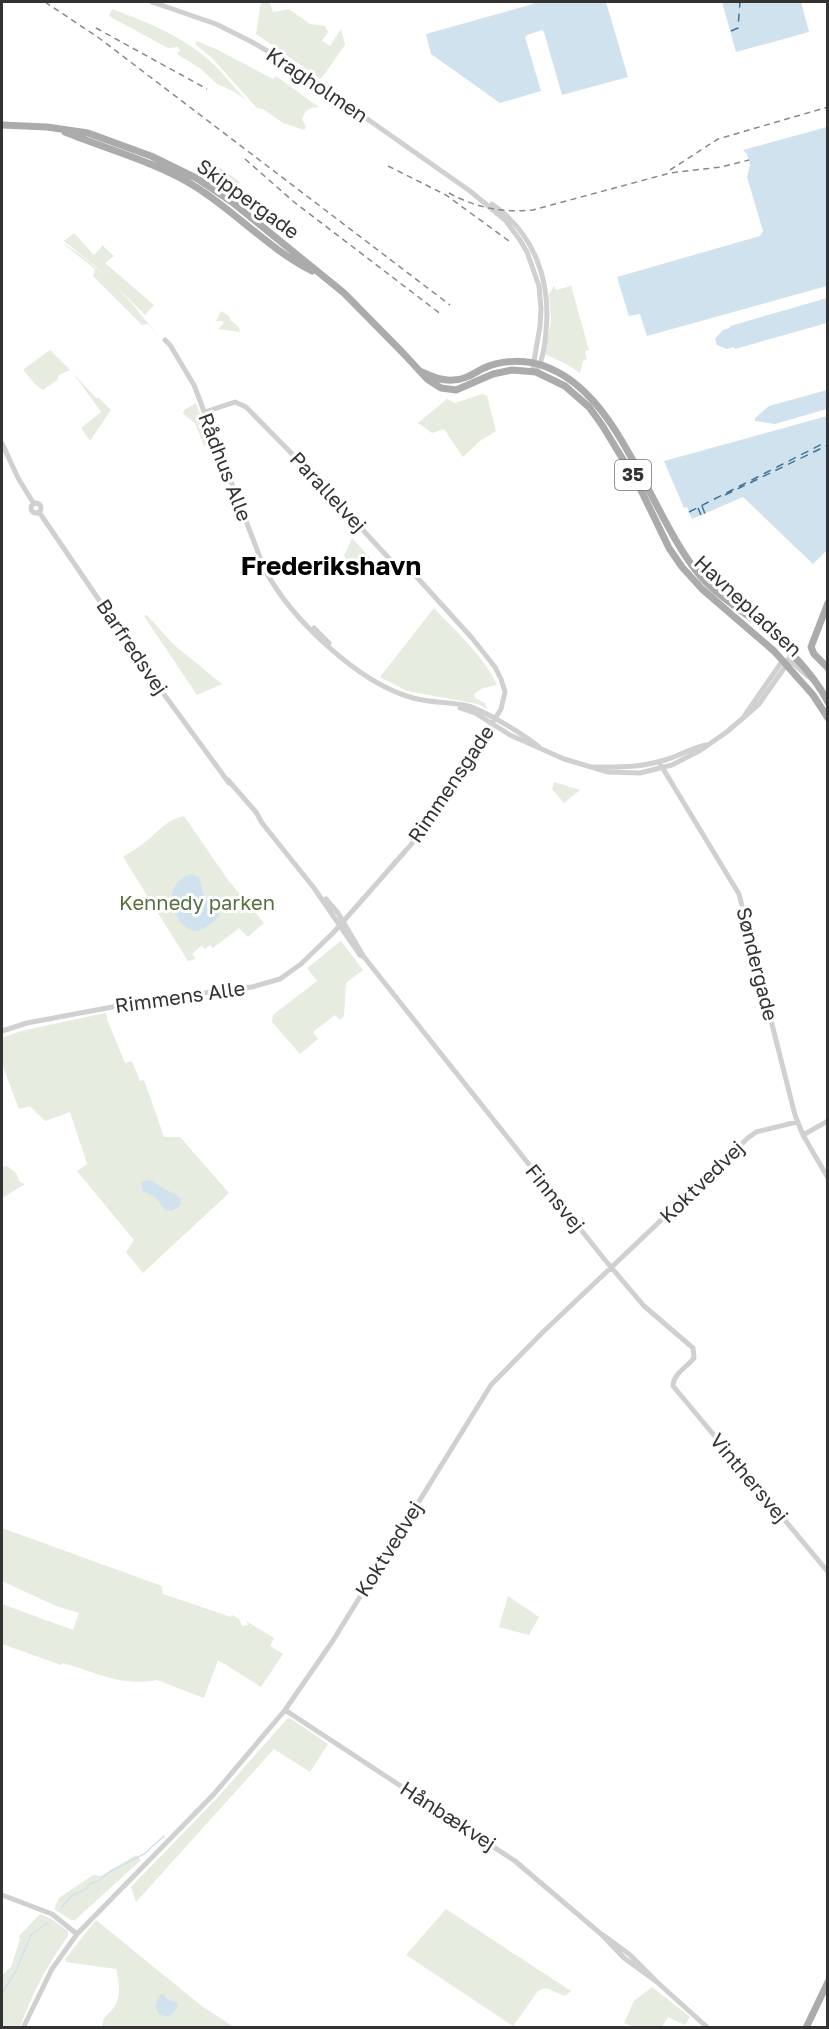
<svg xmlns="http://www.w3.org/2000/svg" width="829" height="2029" font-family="'Golos Text',sans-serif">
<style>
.green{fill:#e6ecdf}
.water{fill:#cfe2ee}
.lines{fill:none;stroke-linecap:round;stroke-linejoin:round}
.stream{stroke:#cfe2ee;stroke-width:1.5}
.ferry{stroke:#3f7597;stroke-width:1.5;stroke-dasharray:8 6;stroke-linecap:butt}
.minor{stroke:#d0d0d0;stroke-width:5}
.major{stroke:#ababab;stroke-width:7}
.rail{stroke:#888;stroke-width:1.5;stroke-dasharray:6 4.5;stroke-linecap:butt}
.labels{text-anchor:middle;stroke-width:6;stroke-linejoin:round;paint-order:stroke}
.shield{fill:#fff;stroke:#707070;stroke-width:1.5}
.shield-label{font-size:18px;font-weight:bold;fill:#333}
.street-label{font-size:20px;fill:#333;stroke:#fff}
.park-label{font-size:20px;fill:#56703f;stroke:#fff}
.district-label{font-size:26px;font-weight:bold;fill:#000;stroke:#fff}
</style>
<rect width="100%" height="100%" fill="#fff"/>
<path class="green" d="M261 2H270L273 12 289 9 310 24 325 26 328 32 322 41 330 46 341 29 345 45 321 79 256 34Z
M112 9C142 20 175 33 200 53 218 66 231 84 246 100L235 92 217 84 201 69 177 54 180 50 178 47 168 48 109 16Z
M197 41 216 49 273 79 276 76 319 107C310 107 305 110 302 119L306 127 304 130 283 123 263 109 257 108 212 58 195 44Z
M219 167 240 182 231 194 209 179Z
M74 233 94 255 102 246 101 244 114 256 105 263 154 305 145 315 94 265 64 241Z
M62 243C93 259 141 310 160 340L148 324 142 325 93 276 95 269Z
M554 286 556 290 571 286 589 350 585 351 587 359 583 361 580 373 566 364 545 354 551 320 549 294Z
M221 311 230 317V320L239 327 240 332 218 329 224 323 222 321H216Z
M50 350 70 370 59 375 57 380 43 390 36 385 24 371V369Z
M73 373 96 398H99L111 410 90 441 81 428 101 412Z
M482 394 487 396 496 431 480 441 463 457 444 429 432 433 418 423 447 399 455 403Z
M196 403 211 443 204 446 195 423 183 414 184 410Z
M352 538 381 570 356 575 344 556Z
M434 608C456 632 483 655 497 685L483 688 474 694 475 698 485 703 487 709 478 704 407 691 380 677Z
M147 615 174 645 222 684 197 695 144 616Z
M554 782 580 790 564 803 552 789Z
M184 816 228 880 264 923 248 937 239 928 213 948 210 945 205 949 201 946 192 954 196 959 188 961 123 857C130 852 137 848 144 843 159 832 164 821 184 816Z
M341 941 363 970 346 983 344 1016 340 1020 335 1015 313 1032 318 1039 300 1054 272 1022 273 1015 317 981 307 968Z
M105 1013 107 1016V1019L125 1063 132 1061 140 1081 144 1080 164 1137H180L229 1193 143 1273 126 1252 134 1240 77 1171 87 1164 70 1112 45 1121 30 1106 19 1109 2 1064V1038L21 1031Z
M7 1166 16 1173 20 1182 25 1184 2 1198 3 1178 2 1176V1167Z
M2 1528 162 1586 163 1594 231 1617 232 1615 239 1619 242 1626 249 1625 246 1621 274 1638 270 1646 283 1654 261 1687 218 1660 204 1698 157 1680C121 1687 96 1672 63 1663L61 1665 2 1644V1604L73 1630 79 1613 56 1606 2 1581Z
M508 1596 539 1617 529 1635 499 1627Z
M290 1718 328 1744 310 1772 274 1749 136 1902 131 1887 217 1798 287 1719Z
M136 1855 141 1860 75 1920H71L54 1909 59 1898 93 1875 101 1876Z
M446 1909 571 1991 565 1996 546 1988 538 1991 513 2026 406 1955Z
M40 1914 50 1918 68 1931V1936C47 1965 32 1994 20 2027L2 2028V1975L11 1967 20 1939 19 1936Z
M96 1920 203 2007 234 2027H102C104 2014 107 2017 114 2007 122 1995 119 1982 116 1969L66 1962 65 1959Z
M652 1987 690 2017 685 2025 668 2017 662 2027H634L624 2023 634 2001Z"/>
<path class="water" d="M535 2H606L628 77 562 95 544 32 542 30 527 35 525 37 541 91 500 103 431 54 426 34 533 4Z
M722 2H801L809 32 736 52Z
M827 127V286L647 336 640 314 629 316 617 277 760 236 763 231 747 177 750 165 747 154 743 150Z
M827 298V323L735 349 734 347 727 349 717 345 715 339 723 330 730 328V326Z
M827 390V409L775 424 755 421V418L769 406Z
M827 416V553L825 552 813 564 743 497 692 519 687 507 684 508 664 461Z
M191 874 199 877 204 896 218 908 219 916C215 921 202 931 195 931 178 931 155 886 191 874Z
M149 1180C156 1182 157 1185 163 1188 170 1193 175 1192 181 1200L180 1206 171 1211 165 1210 155 1197 143 1191 141 1182Z
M161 1994H164C167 2003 172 1999 178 2004L177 2008 170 2016C155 2018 152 2004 161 1994Z"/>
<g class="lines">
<path class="stream" d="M62 1907 71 1896 86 1889 90 1884 98 1881 111 1871 144 1854 164 1836
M2 1993 16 1971 31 1935 47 1923"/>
<path class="ferry" d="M731 31 738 28 740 2
M725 495 828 445
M702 506 705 514
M698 508 701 515
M689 512 828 441"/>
<path class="minor" d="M152 2 216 24 252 42 286 62 470 191 505 220 520 240 527 252 539 286 541 309 540 326 533 367
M492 204C535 234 551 281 546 331 545 345 543 360 536 372
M165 340 170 345 194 385 264 568C290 618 358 683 413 698 431 703 450 702 468 706 485 711 525 735 539 747
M2 443 18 478 34 504
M31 508a5 5 0 1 1 10 0a5 5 0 1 1-10 0Z
M39 512 155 682 229 783
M314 628 329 643
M460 708 475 713 510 735 564 759 608 772 640 773 672 765 701 750 728 731 759 704 787 664 791 654
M745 715 783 660C796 661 801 673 812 679
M659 762 739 894 795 1115 803 1135 828 1178
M593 767C621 767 637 768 665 760 679 756 691 748 706 745
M228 780 256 812 262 823 314 888 360 955 364 957 605 1260 644 1306 693 1348 694 1358C687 1367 673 1374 673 1386L828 1572
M326 899 338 913 364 957
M2 1031 27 1023 155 999 252 987 280 979 301 964 333 933 408 848 424 829 466 765 501 709 505 692 501 679 495 667 472 638 414 574 396 566 304 466 246 407 235 402 205 412
M803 1135 828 1121
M285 1710 515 1861 601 1934 624 1958 657 1982
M2 1895 52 1914 77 1934
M603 1935 629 1954 657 1982 708 2028
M23 2028 52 1969 77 1934 214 1794 285 1710 332 1642 491 1385 543 1332 749 1137 756 1132 797 1122"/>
<path class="major" d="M2 125 47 127 88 133 151 156 198 179 232 202 344 293 404 354 427 379 441 388 456 390 493 374 512 370 536 372 565 386 589 407 602 425 638 484 669 548 682 567 702 589 774 651 813 695 828 718
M65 132C109 150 156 162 196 187 237 213 269 249 312 271
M422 372C432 377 442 381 453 380 464 380 473 374 482 369 503 359 528 359 549 368 623 398 651 519 702 578 717 595 737 607 755 621 783 643 811 670 828 702
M828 603 811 647 814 654 828 668
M806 2028 828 1982"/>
<path class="rail" d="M45 2 99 38 450 305
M96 28 207 89
M245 159 294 202 442 315
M388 166 446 195 509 241
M670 170 718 139 828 107
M449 193C476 208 503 213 533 210L670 173 721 167 749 160"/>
</g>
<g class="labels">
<rect class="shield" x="615" y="460" width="36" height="30" rx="4.5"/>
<g class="shield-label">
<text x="633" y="481">35</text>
</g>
<g class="street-label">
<text transform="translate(317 85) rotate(34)" y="7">Kragholmen</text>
<text transform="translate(248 199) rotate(36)" y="7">Skippergade</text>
<text transform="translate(225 467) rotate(69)" y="7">Rådhus Alle</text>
<text transform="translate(328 492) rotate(47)" y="7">Parallelvej</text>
<text transform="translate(748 606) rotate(43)" y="7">Havnepladsen</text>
<text transform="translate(132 647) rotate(56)" y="7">Barfredsvej</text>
<text transform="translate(451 784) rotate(-56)" y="7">Rimmensgade</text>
<text transform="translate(757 964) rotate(76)" y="7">Søndergade</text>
<text transform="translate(180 997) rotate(-8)" y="7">Rimmens Alle</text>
<text transform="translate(702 1182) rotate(-44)" y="7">Koktvedvej</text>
<text transform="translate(555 1198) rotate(51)" y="7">Finnsvej</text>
<text transform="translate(749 1478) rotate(50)" y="7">Vinthersvej</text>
<text transform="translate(389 1549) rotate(-58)" y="7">Koktvedvej</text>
<text transform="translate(448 1816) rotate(33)" y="7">Hånbækvej</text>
</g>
<g class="park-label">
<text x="197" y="910">Kennedy parken</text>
</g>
<g class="district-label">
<text x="331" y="575">Frederikshavn</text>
</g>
</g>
<rect width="829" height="2029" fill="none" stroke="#333333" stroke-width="6"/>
</svg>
